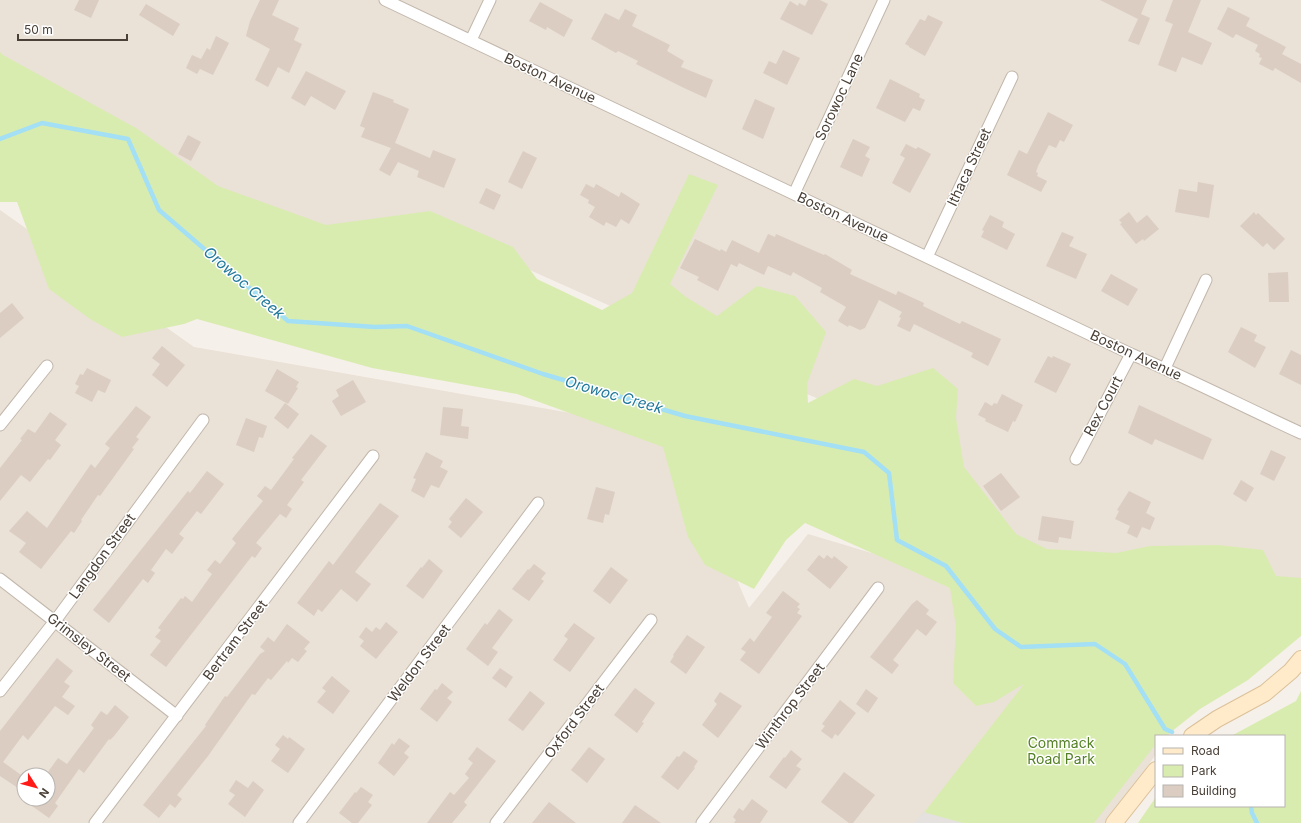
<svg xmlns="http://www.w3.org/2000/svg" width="1301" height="823" font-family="Inter,sans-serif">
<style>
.residential{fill:#eae1d7;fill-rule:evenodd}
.green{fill:#d9ecb0}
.parking{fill:#e4e1de}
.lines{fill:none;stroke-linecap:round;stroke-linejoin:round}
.stream{stroke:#a3dff5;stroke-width:4.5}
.building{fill:#dbcdc1}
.street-casing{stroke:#c2b7ab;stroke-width:13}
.secondary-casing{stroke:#dbc199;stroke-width:18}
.street{stroke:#fff;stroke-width:11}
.secondary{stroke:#ffebca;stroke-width:16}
.labels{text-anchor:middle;stroke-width:3;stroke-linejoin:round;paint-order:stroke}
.street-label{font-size:14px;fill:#4a4037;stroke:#fff}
.park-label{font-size:14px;fill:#548125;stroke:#fff}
.water-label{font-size:15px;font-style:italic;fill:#23799b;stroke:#fff}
</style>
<rect width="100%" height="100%" fill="#f6f0ea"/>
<path class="residential" d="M0 0H1301V603L1026 557 899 435 429 225 294 249 0 80Z
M0 210 194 347 673 431 749 608 808 534 992 589 1179 720 1168 736H1156V754L1109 823H0ZM24 775H48V799H24Z"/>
<path class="green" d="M0 52 3 55 136 128 218 186 326 225 430 211 513 247 537 279 602 310 632 293 689 174 718 185 670 284 686 297 717 316 757 286 795 296 826 332 807 384 808 403 854 379 877 386 933 368 958 389 956 418 964 467 1016 534 1047 549 1116 553 1150 546 1218 545 1263 550 1276 576 1301 578V636L1248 680 1200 709 1166 736H1156V744L1094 823H916L1024 684 994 702 976 706 953 683 956 627 950 588 805 523 786 540 754 589 705 565 688 537 663 447 517 394 372 368 197 319 184 324 122 337 90 319 49 289 17 202H0Z
M1301 691V823H1138L1156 797V806H1284V736H1231L1296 701Z"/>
<path class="parking" d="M923 812 963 823H915Z"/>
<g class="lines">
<path class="stream" d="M0 139 42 123 128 139 159 210 288 321 375 327 407 326 543 374 685 416 864 452 889 473 897 540 946 566 995 629 1021 647 1095 644 1125 664 1165 729 1172 732
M1251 806 1252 813 1257 823"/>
</g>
<path class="building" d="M79 0H99L91 18 74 10Z
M260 0H279L272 15 299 28 294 40 302 44 289 73 278 67 268 87 255 80 270 49 246 36 250 21Z
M808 0H820L828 4 812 35 780 19 790 1 798 6 799 3 805 6Z
M1100 0H1147L1141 14 1150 18 1139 45 1128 41 1138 19Z
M1173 0H1201L1188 32 1212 43 1202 65 1182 57 1176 72 1158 65 1173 24 1165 21Z
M540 2 573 20 564 37 547 27 546 30 529 21Z
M146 4 180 24 173 36 139 15Z
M1228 7 1250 18 1246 26 1286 47 1282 54 1301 64V83L1275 68 1273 71 1259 64 1262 58 1259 57 1260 54 1255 51 1258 45 1236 34 1233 38 1217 29Z
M625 9 637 15 632 26 670 45 667 51 684 61 681 67 713 80 706 98 684 88 636 64 638 61 618 51 616 53 591 39 605 13 619 20Z
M928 15 943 22 925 56 909 47V46L905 44 920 19 925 21Z
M216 36 229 43 213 75 200 69 197 74 186 68 192 55 201 59 207 48 210 50Z
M783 50 800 58 787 85 763 73 769 61 776 64Z
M306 71 346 91 335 110 311 96 305 106 291 98Z
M890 79 920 94 919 97 925 100 920 111 913 108 905 122 876 108Z
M373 92 394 100 393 102 409 109 395 143 430 158 433 150 456 159 444 188 417 177 419 171 398 162 390 176 379 170 391 148 361 137 365 128 360 126Z
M755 99 775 108 763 139 742 129Z
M1048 112 1073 125 1064 142 1060 140 1056 148 1049 145 1038 166 1036 172 1038 173 1037 176 1047 181 1041 192 1007 175 1019 150 1027 154Z
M188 135 201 142 191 161 178 154Z
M853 139 870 147 865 156 870 159 862 177 840 167Z
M906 144 916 149 918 147 931 154 910 193 892 183 905 158 900 155Z
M523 151 537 158 522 189 508 182Z
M1198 182 1214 185 1209 218 1175 212 1179 189 1197 192Z
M586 184 594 188 596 184 619 197 621 192 640 204 629 224 621 219 616 227 606 222 604 226 589 217 595 207 588 203 589 200 580 195Z
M486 188 501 195 494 210 479 203Z
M1129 212 1137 223 1147 215 1159 229 1144 241 1143 239 1136 244 1120 224 1122 223 1119 220Z
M1254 212 1256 215 1258 213 1285 239 1274 250 1267 243 1263 247 1240 226Z
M990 215 1004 222 1002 227 1015 234 1007 250 981 237 984 231 982 230Z
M1062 232 1074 237 1069 246 1087 254 1076 279 1046 266Z
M768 234 775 237 776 234 824 255 825 254 852 270 850 274 896 295 898 291 924 303 923 306 960 324 962 321 1001 339 988 366 971 357 973 353 914 324 910 332 897 326 901 318 899 317 902 312 879 300 865 328 860 330 849 325 848 327 838 321 846 307 820 292 822 288 793 272 791 276 768 266 764 275 739 263 737 267 731 264 718 291 697 280 699 277 680 268 695 239 716 249 720 251 721 249 726 252 732 240 759 253Z
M1288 272 1289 302H1269L1268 273Z
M1111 274 1138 289 1128 306 1101 291Z
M12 303 24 318 0 338V313Z
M1241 327 1257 335 1254 341 1266 347 1255 368 1228 352Z
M162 346 185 365 167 387 152 375 160 364 152 358Z
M1291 350 1301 355V385L1279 374Z
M1048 356 1052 358 1053 356 1071 364 1056 393 1034 382Z
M87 368 111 380 105 393 98 390 92 402 75 393 79 386 75 384 80 374 83 375Z
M277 369 299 382 296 387 298 388 288 404 265 391Z
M353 380 366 402 341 416 332 401 339 396 336 390Z
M1002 394 1023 405 1015 422 1013 421 1008 432 985 421 986 419 978 415 985 402 992 406 994 403 997 404Z
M285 403 299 414 288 429 274 418Z
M1139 405 1212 439 1203 460 1155 439 1152 445 1128 433Z
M136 406 151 417 136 437 139 439 132 448 134 449 100 496 98 495 81 520 82 521 74 533 71 531 41 569 19 552 26 543 9 531 27 511 47 528 91 464 95 468 110 448 105 444Z
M443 407 463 409 461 426 469 427 468 439 440 435Z
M50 412 67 424 55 440 61 445 50 460 48 459 30 482 21 475 0 501V468L22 440 20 439 28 429 35 433Z
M246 418 267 426 263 438 259 437 254 452 236 445Z
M311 434 327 446 301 480 304 482 287 505 292 509 286 518 280 514 256 543 262 548 255 558 252 556 166 667 150 655 161 641 155 637 161 630 158 628 181 598 183 599 185 596 192 602 212 574 207 570 215 560 220 564 236 543 232 539 263 501 257 496 265 486 271 490 294 459 292 458Z
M1271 450 1286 457 1274 481 1260 474Z
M426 452 443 461 440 467 448 471 439 488 431 485 424 498 411 491 416 479 413 478Z
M207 471 224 484 201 514 197 511 179 534 184 538 172 554 166 549 151 570 155 573 148 583 143 579 109 623 93 610 188 491 190 493Z
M1001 473 1020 497 1001 511 983 486Z
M1241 480 1254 488 1246 502 1233 494Z
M596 487 615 492 609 515 605 514 603 523 587 519Z
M1129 491 1151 502 1146 513 1155 518 1150 530 1142 527 1137 538 1127 533 1130 526 1115 519 1119 511 1117 510Z
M466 498 483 512 461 538 448 527 452 522 449 519Z
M380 503 399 516 355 572 371 584 357 602 341 589 322 612 318 609 314 616 297 603 329 561 333 565Z
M1042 516 1074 521 1071 539 1059 537 1058 543 1038 540Z
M819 555 824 559 827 555 832 559 834 556 848 567 830 589 807 570Z
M429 559 443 571 423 599 406 586 421 567 422 568Z
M534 564 546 573 541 579 544 581 529 601 512 589 528 569 529 570Z
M611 567 628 580 610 604 593 591Z
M783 591 800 604 797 607 800 609 797 613 802 616 759 674 740 660 746 652 741 649 750 638 754 642 772 617 766 613Z
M917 600 929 610 926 614 937 622 926 636 917 629 893 660 899 665 892 674 870 657 912 604Z
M499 609 513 620 492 648 498 652 488 666 466 649 485 623 487 625Z
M386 622 398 632 376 659 360 646 364 641 359 637 366 627 372 632 376 627 380 630Z
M574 623 595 638 570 672 553 660 568 639 564 636Z
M287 624 310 642 304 649 307 651 298 662 292 658 288 663 287 661 271 680 268 678 255 695 252 694 208 756 177 795 182 799 175 808 170 804 159 818 143 805 206 726 205 725 225 696 227 697 260 654 265 651 260 647 268 637 274 642Z
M687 635 705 647 686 674 670 662 674 656 673 655Z
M57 658 73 671 64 682 70 686 62 697 75 706 68 715 55 706 28 740 23 735 3 762 24 777V792L0 776V731Z
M500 668 513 677 506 688 492 678Z
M332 676 350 691 333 714 317 702 326 691 322 688Z
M442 683 453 692 447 698 452 702 437 722 420 709 435 689 437 690Z
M635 688 655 703 642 722 644 723 637 733 614 715Z
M866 689 878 698 868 713 856 704Z
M530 691 545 703 523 731 508 720Z
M720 692 742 706 718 738 702 725 717 704 714 701Z
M840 700 856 713 838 736 835 734 832 739 821 731 825 726 822 724Z
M115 705 129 717 114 736 110 740 109 739 84 773 79 769 55 803 58 806 49 818 22 799H48V772L58 758 67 764 94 728 91 725 101 711 107 715Z
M283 735 288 739 289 737 305 749 288 773 271 761 280 749 275 745Z
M399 738 410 746 404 753 409 757 394 776 378 763 392 743 394 745Z
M477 747 496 761 464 802 467 805 452 823H427L450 792 454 795 469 778 465 774 473 763 468 759Z
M589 747 605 759 587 783 571 770Z
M791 750 802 759 796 766 801 769 786 789 769 777 784 757 785 758Z
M684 751 698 761 694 767 695 768 678 790 661 777 677 756 679 757Z
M844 772 875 795 853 823H849L821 802Z
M236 780 248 788 253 781 264 790 245 817 228 804 235 795 229 791Z
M361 787 373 795 368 802 372 805 358 823H352L339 813 355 792 356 793Z
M752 799 768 811 760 823H734L736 820 733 817 739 808 743 811Z
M549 802 576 823H532Z
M635 805 661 823H622Z"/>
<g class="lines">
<defs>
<path id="street" d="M385 0 1131 354C1188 378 1244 407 1301 433
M471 40 490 0
M794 194 884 0
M927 257 1012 77
M1165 368 1206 280
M0 425 47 366
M1076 459 1131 354
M0 579 177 716
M0 691 55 621 203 420
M95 823 373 456
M299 823 538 503
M496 823 651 620
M702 823 878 588"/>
<path id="secondary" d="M1192 736 1217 719 1265 693 1291 671 1301 659
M1114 823 1156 770"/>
</defs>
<use href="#street" class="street-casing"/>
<use href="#secondary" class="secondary-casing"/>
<use href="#street" class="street"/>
<use href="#secondary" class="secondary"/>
</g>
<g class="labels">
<g class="street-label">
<text transform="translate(550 78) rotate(25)" y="5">Boston Avenue</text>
<text transform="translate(839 97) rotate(-65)" y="5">Sorowoc Lane</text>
<text transform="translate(969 167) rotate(-65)" y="5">Ithaca Street</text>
<text transform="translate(843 217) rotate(25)" y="5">Boston Avenue</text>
<text transform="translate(1136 355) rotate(25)" y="5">Boston Avenue</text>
<text transform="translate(1103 406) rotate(-62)" y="5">Rex Court</text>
<text transform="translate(102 556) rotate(-54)" y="5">Langdon Street</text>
<text transform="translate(235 640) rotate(-53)" y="5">Bertram Street</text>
<text transform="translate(89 647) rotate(38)" y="5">Grimsley Street</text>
<text transform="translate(419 663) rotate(-53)" y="5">Weldon Street</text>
<text transform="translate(790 706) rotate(-53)" y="5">Winthrop Street</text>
<text transform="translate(574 721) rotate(-53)" y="5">Oxford Street</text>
</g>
<g class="park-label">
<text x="1061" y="748">Commack<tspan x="1061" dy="16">Road Park</tspan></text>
</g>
<g class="water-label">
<text transform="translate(244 283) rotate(41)" y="5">Orowoc Creek</text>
<text transform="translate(614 395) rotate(16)" y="5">Orowoc Creek</text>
</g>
</g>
<rect x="1155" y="735" width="130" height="72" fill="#ffffff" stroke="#b7b3af"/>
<rect x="1163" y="748" width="20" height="6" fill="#ffebca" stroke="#b7b3af"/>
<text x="1191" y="755" font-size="12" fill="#4a4037">Road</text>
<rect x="1163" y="765" width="20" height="12" fill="#d9ecb0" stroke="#b7b3af"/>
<text x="1191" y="775" font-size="12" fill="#4a4037">Park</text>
<rect x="1163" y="785" width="20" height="12" fill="#dbcdc1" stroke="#b7b3af"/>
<text x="1191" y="795" font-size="12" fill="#4a4037">Building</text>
<g transform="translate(36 787) rotate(126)"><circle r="19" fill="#ffffff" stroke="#b7b3af"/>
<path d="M0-3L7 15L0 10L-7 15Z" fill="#ff1a17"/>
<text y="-6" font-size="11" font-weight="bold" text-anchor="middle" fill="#4a4037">N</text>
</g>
<path d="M18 34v6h109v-6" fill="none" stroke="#4a4037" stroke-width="2"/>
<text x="24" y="34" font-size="12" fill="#4a4037" stroke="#ffffff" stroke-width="3" paint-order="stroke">50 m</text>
</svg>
